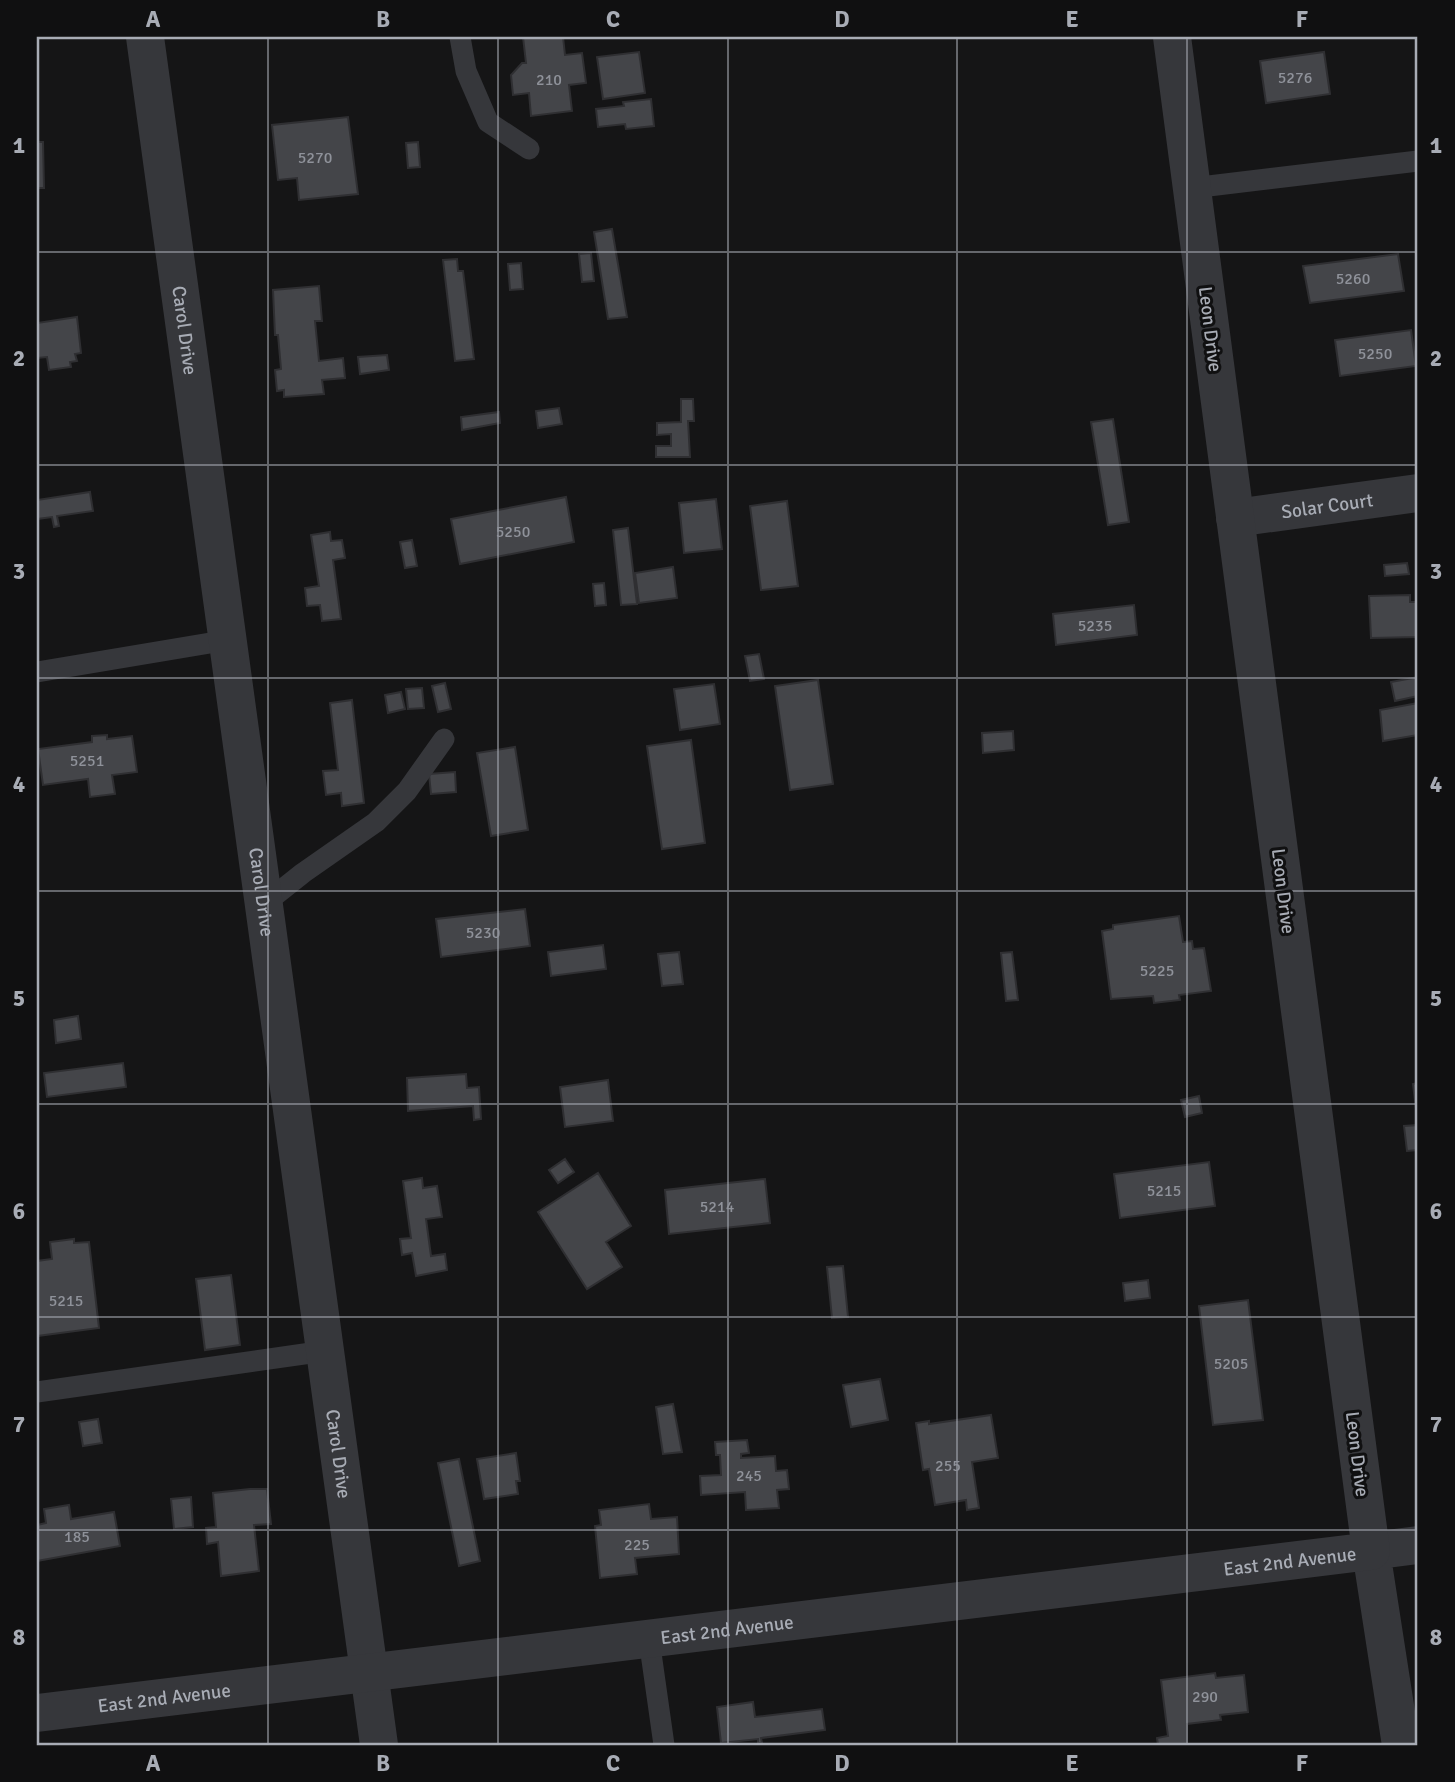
<svg xmlns="http://www.w3.org/2000/svg" width="1455" height="1782" font-family="Signika,sans-serif">
<style>
.building{fill:#444549;stroke:#2f2f32;stroke-width:2}
.lines{fill:none;stroke-linecap:round;stroke-linejoin:round}
.service{stroke:#36373b;stroke-width:21}
.minor{stroke:#36373b;stroke-width:38}
.tertiary{stroke:#36373b;stroke-width:38}
.grid{fill:none;stroke:#a8acb5;stroke-width:2;stroke-opacity:0.55}
.labels{text-anchor:middle;stroke-width:6;stroke-linejoin:round;paint-order:stroke}
.number-label{font-size:16px;fill:#8f929a}
.street-label{font-size:19px;fill:#a8acb5;stroke:#101011}
.neatline{fill:none;stroke:#a8acb5;stroke-width:2.5}
.grid-label{font-size:23px;text-anchor:middle;font-weight:bold;fill:#a8acb5}
</style>
<rect width="100%" height="100%" fill="#151516"/>
<path class="building" d="M523 37H563L565 55 582 53 586 83 569 85 572 111 531 116 529 93 513 95 511 75 522 63H526Z
M639 52 645 93 603 99 597 57Z
M1324 52 1330 94 1266 103 1260 61Z
M651 99 654 126 626 129 625 124 598 127 596 109 624 106 623 102Z
M348 117 358 194 299 200 297 178 278 180 272 125Z
M37 142H43L44 188H37Z
M418 142 420 167 408 168 406 143Z
M612 229 627 317 608 319 594 232Z
M591 253 594 281 582 282 579 254Z
M1398 254 1404 291 1310 303 1303 266Z
M457 259 458 271H463L474 359 455 361 443 260Z
M521 263 523 289 510 290 508 264Z
M319 286 322 321H315L319 361 343 358 345 378 322 380 324 394 284 397V390L277 391 275 370 281 369 278 335H275L273 290Z
M77 317 81 353 75 354 77 361 70 362 71 367 49 370 47 357 37 358V323Z
M1411 330 1416 366 1340 376 1335 340Z
M387 355 389 370 360 374 358 357Z
M681 399H693L694 421H688L690 457H656V446H671V434L657 435V423L681 422Z
M559 408 562 424 538 428 536 411Z
M499 412 500 423 462 430 461 417Z
M1113 419 1129 522 1108 525 1091 422Z
M90 492 93 511 57 516 59 526 54 527 52 517 37 519V500Z
M566 497 574 542 460 564 451 519Z
M716 499 722 549 684 553 679 503Z
M787 501 798 586 761 590 750 506Z
M628 528 637 604 621 605 613 530Z
M330 532 331 541 342 540 345 558 333 560 341 619 322 621 320 605 307 606 305 588 319 586 311 535Z
M412 540 417 566 405 568 400 542Z
M1407 563 1409 574 1385 576 1384 565Z
M673 567 677 598 639 603 635 573Z
M604 583 606 605 595 606 593 584Z
M1410 595V602H1418V637L1371 638 1369 596Z
M1134 605 1137 635 1056 645 1053 614Z
M759 654 764 679 750 681 745 656Z
M1418 677V696L1395 701 1391 682Z
M818 680 833 784 790 790 775 686Z
M445 683 451 709 438 712 432 686Z
M714 684 720 724 680 730 674 689Z
M422 688 424 708 408 709 406 689Z
M401 692 405 709 388 713 385 695Z
M352 700 364 803 342 806 341 793 326 795 323 771 338 770 330 703Z
M1418 703V735L1383 741 1380 710Z
M1013 731 1014 750 983 753 982 733Z
M107 735V739L132 736 137 772 112 775 115 794 90 797 88 779 43 785 38 749 92 742V736Z
M691 740 705 843 662 849 647 746Z
M515 747 528 830 491 836 477 753Z
M455 772 456 792 431 794 429 774Z
M525 909 530 946 441 957 436 919Z
M1179 916 1183 942 1192 941 1193 949 1204 948 1211 991 1179 995 1180 1000 1154 1003 1153 996 1111 999 1102 931 1113 929V925Z
M603 945 606 969 551 976 548 952Z
M679 952 683 984 662 986 658 954Z
M1012 952 1018 1000 1006 1001 1001 953Z
M78 1016 81 1039 56 1043 54 1020Z
M123 1063 126 1087 47 1097 44 1073Z
M466 1074 467 1088 479 1087 481 1119 474 1120 473 1106 408 1111 407 1078Z
M608 1080 613 1121 565 1127 560 1087Z
M1418 1083V1150L1407 1151 1404 1126 1418 1125 1413 1084Z
M1199 1096 1202 1113 1185 1117 1181 1100Z
M565 1159 574 1172 558 1183 549 1170Z
M1209 1162 1215 1206 1120 1218 1114 1174Z
M598 1173 631 1226 606 1242 622 1267 587 1289 538 1212Z
M422 1178 423 1188 437 1186 442 1217 426 1219 431 1256 445 1254 447 1270 416 1276 412 1253 402 1255 400 1239 411 1238 403 1181Z
M765 1179 770 1223 669 1234 665 1190Z
M74 1239V1243L89 1242 99 1328 37 1336V1261L52 1259 50 1242Z
M843 1266 848 1317 832 1318 827 1267Z
M231 1275 240 1345 205 1350 196 1279Z
M1148 1280 1150 1298 1125 1301 1123 1283Z
M1248 1300 1263 1420 1213 1425 1199 1306Z
M880 1379 888 1420 851 1427 843 1385Z
M673 1404 682 1452 663 1454 656 1407Z
M991 1415 998 1458 972 1462 979 1508 967 1510 966 1500 935 1505 929 1469 923 1470 916 1423 929 1421V1424Z
M98 1419 102 1443 83 1446 79 1422Z
M747 1440 749 1453 741 1454V1458L775 1456 776 1471 787 1470 789 1489 777 1490 779 1508 746 1510 745 1492 701 1495 700 1476 721 1475 720 1455H716L715 1442Z
M516 1453 520 1481H516L518 1494 484 1499 477 1459Z
M459 1459 480 1561 459 1566 438 1463Z
M250 1489H267L271 1524 254 1525 259 1571 221 1576 218 1542 207 1544 206 1528 216 1527 213 1493Z
M191 1497 193 1527 174 1529 171 1499Z
M649 1504 651 1519 677 1517 679 1554 635 1558 637 1574 600 1578 595 1526 601 1525 599 1510Z
M69 1505 71 1519 114 1512 120 1546 37 1561V1525L46 1523 44 1509Z
M1215 1673 1216 1678 1244 1675 1248 1712 1220 1715 1221 1720 1187 1724V1745H1158L1157 1738 1168 1736 1161 1680Z
M753 1702 755 1717 822 1709 825 1730 761 1738 762 1743H758V1739L721 1743 717 1707Z"/>
<g class="lines">
<path class="service" d="M460 37 466 71 488 122 529 149
M1192 188 1418 161
M37 672 228 640
M264 904 303 873 376 822 407 791 444 739
M37 1392 325 1351
M649 1639 664 1745"/>
<g class="minor">
<path id="s1" d="M145 37 379 1745"/>
<path id="s2" d="M1235 518 1418 493"/>
<path d="M1401 1745 1371 1551 1418 1545"/>
</g>
<path class="tertiary" id="s3" d="M37 1713 1371 1551 1172 37"/>
</g>
<path class="grid" d="M268 37V1745M498 37V1745M728 37V1745M957 37V1745M1187 37V1745M37 252H1418M37 465H1418M37 678H1418M37 891H1418M37 1104H1418M37 1317H1418M37 1530H1418"/>
<g class="labels">
<g class="number-label">
<text x="1295" y="83">5276</text>
<text x="549" y="85">210</text>
<text x="315" y="163">5270</text>
<text x="1353" y="284">5260</text>
<text x="1375" y="359">5250</text>
<text x="513" y="537">5250</text>
<text x="1095" y="631">5235</text>
<text x="87" y="766">5251</text>
<text x="483" y="938">5230</text>
<text x="1157" y="976">5225</text>
<text x="1164" y="1196">5215</text>
<text x="717" y="1212">5214</text>
<text x="66" y="1306">5215</text>
<text x="1231" y="1369">5205</text>
<text x="948" y="1471">255</text>
<text x="749" y="1481">245</text>
<text x="77" y="1542">185</text>
<text x="637" y="1550">225</text>
<text x="1205" y="1702">290</text>
</g>
<g class="street-label">
<text dy="7" stroke="none"><textPath href="#s1" startOffset="296">Carol Drive</textPath></text>
<text transform="translate(1211 329) rotate(83)" y="7">Leon Drive</text>
<text dy="7" stroke="none"><textPath href="#s2" startOffset="93">Solar Court</textPath></text>
<text dy="7" stroke="none"><textPath href="#s1" startOffset="863">Carol Drive</textPath></text>
<text transform="translate(1284 891) rotate(83)" y="7">Leon Drive</text>
<text dy="7" stroke="none"><textPath href="#s1" startOffset="1430">Carol Drive</textPath></text>
<text transform="translate(1358 1454) rotate(83)" y="7">Leon Drive</text>
<text dy="7" stroke="none"><textPath href="#s3" startOffset="1262">East 2nd Avenue</textPath></text>
<text dy="7" stroke="none"><textPath href="#s3" startOffset="695">East 2nd Avenue</textPath></text>
<text dy="7" stroke="none"><textPath href="#s3" startOffset="128">East 2nd Avenue</textPath></text>
</g>
</g>
<rect width="1455" height="1782" fill="none" stroke="#101011" stroke-width="77"/>
<rect x="38" y="38" width="1378" height="1706" class="neatline"/>
<g class="grid-label">
<text x="153" y="27">A</text>
<text x="383" y="27">B</text>
<text x="613" y="27">C</text>
<text x="842" y="27">D</text>
<text x="1072" y="27">E</text>
<text x="1302" y="27">F</text>
<text x="19" y="153">1</text>
<text x="1436" y="153">1</text>
<text x="19" y="366">2</text>
<text x="1436" y="366">2</text>
<text x="19" y="579">3</text>
<text x="1436" y="579">3</text>
<text x="19" y="792">4</text>
<text x="1436" y="792">4</text>
<text x="19" y="1006">5</text>
<text x="1436" y="1006">5</text>
<text x="19" y="1219">6</text>
<text x="1436" y="1219">6</text>
<text x="19" y="1432">7</text>
<text x="1436" y="1432">7</text>
<text x="19" y="1645">8</text>
<text x="1436" y="1645">8</text>
<text x="153" y="1771">A</text>
<text x="383" y="1771">B</text>
<text x="613" y="1771">C</text>
<text x="842" y="1771">D</text>
<text x="1072" y="1771">E</text>
<text x="1302" y="1771">F</text>
</g>
</svg>
